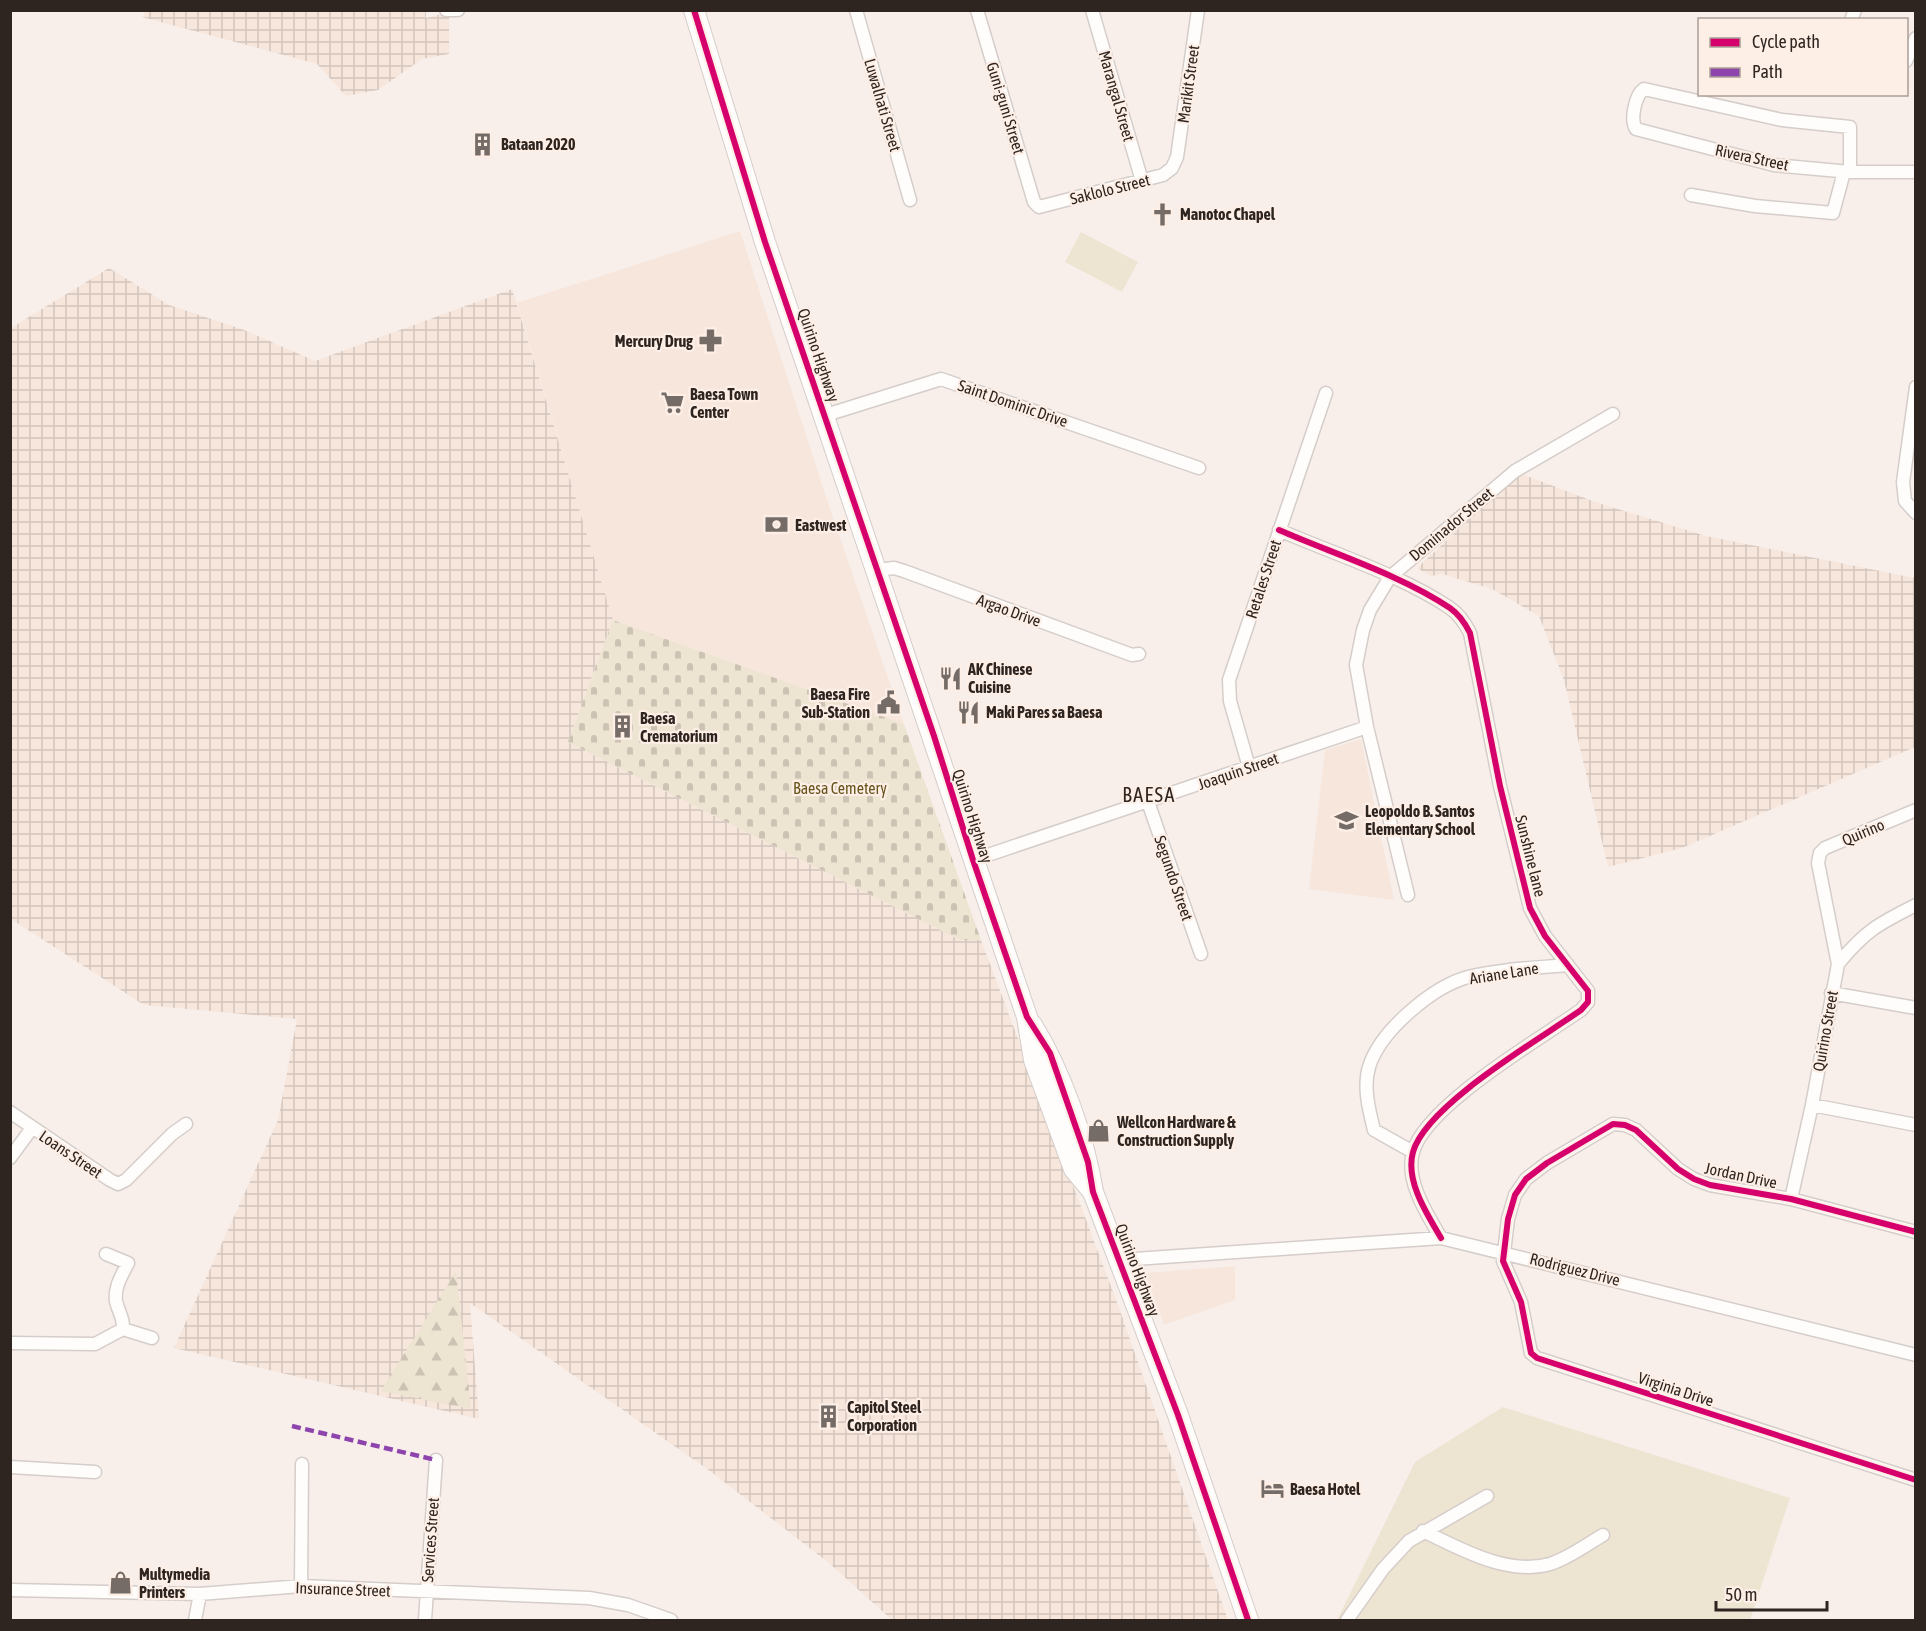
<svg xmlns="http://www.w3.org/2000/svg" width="1926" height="1631" font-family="'Asap Condensed',sans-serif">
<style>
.built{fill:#f7e6dc}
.industrial{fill:url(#industrial-grid)}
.grass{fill:#eee4d2}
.forest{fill:url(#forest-firs)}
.cemetery{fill:url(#cemetery-stones)}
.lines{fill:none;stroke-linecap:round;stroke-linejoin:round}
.street-casing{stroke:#d5cdc9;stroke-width:15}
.primary-casing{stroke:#d5cdc9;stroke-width:22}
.street{stroke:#fefdfc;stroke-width:12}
.primary{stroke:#fefdfc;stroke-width:20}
.quiet{stroke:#8e44ad;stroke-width:4.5;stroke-dasharray:9 4.5;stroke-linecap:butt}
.cycleway-casing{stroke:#fdeee6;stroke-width:10}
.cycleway{stroke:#d6006c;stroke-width:6}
.labels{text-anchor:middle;stroke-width:4.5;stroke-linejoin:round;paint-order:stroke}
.street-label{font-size:16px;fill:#2e2520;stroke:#fdeee6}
.poi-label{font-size:16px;font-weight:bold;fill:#2e2520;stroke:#fdeee6;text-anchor:start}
.park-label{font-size:16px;fill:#67541c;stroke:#fdeee6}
.quarter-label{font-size:20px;letter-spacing:1.5px;fill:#2e2520;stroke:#fdeee6}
</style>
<defs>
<pattern id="industrial-grid" width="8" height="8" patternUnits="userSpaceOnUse" patternTransform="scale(1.5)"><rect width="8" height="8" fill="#f7e6dc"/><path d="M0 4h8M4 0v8" fill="none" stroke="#d4c5bc"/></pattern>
<pattern id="forest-firs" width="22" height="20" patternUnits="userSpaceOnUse" patternTransform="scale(1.5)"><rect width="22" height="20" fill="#eee4d2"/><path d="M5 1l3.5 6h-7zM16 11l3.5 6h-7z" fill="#ccc3b4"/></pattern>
<pattern id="cemetery-stones" width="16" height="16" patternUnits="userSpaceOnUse" patternTransform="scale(1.5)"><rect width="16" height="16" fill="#eee4d2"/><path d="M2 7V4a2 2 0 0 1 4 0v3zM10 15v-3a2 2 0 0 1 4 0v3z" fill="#ccc3b4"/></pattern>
</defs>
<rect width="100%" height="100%" fill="#f8efeb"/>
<path class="built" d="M740 231 828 503 904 724 613 620 517 303Z
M1361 739 1394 900 1309 889 1325 750Z
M1235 1266V1300L1164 1325 1145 1273Z"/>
<path class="industrial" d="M147 10H426V18L449 12V54L422 59 378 90 346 96 317 64 142 17Z
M109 268 169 305 244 330 315 361 512 289 613 620 568 742 960 940H981L1118 1305 1228 1620H892L829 1563 710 1471 470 1303 479 1419 174 1348 278 1120 297 1019 144 1005 11 919V328Z
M1519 473 1598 503 1706 536 1915 578V747L1682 848 1608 867 1564 680 1539 616 1492 589 1442 574 1431 576 1417 568Z"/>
<path class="grass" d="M1081 232 1138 262 1122 292 1065 262Z
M1503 1407 1790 1498 1750 1620H1337L1415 1462Z"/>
<path class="forest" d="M456 1271 471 1409 381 1391Z"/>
<path class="cemetery" d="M613 620 904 724 981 940H960L568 742Z"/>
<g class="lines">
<defs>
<path id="street" d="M446 10H458
M856 10 910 200
M977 10 1034 202 1039 207 1163 175 1172 168 1177 157 1198 10
M1092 10 1142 181
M1851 20 1855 10
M1906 61 1916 38
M1850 172V127L1782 120 1644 89C1635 95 1630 120 1636 129L1774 165 1850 172H1916
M1691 195 1755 206 1833 213 1844 172
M1916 387 1903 482 1905 501 1916 513
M826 415 941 379 1199 468
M1279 530C1334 554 1401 575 1450 608 1460 615 1465 623 1470 633L1500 786 1530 908 1545 936 1588 991V1002L1581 1010C1540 1039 1426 1105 1413 1152 1405 1181 1427 1214 1441 1238
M878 570 894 568 904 571 1132 655 1139 654
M1249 767 1230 701 1229 680 1326 393
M1148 802 1201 954
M973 860 1367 727
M1408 895 1367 727 1356 665 1363 630 1370 610 1390 577 1515 471 1613 414
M1838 964C1865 931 1878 924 1916 905
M1831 993 1916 1008
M1812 1105 1916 1125
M10 1112 110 1180 118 1184 126 1180 172 1134 186 1124
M1413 1152 1374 1130C1369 1110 1363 1087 1369 1067 1380 1031 1432 987 1468 977 1500 969 1535 968 1568 965
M10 1158 32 1128
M1791 1199 1812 1105 1838 964 1818 863 1820 853 1825 848 1916 810
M1916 1232 1791 1199 1710 1185 1694 1179 1678 1169 1636 1130 1625 1125 1613 1124 1547 1163 1526 1179 1515 1195 1508 1219 1503 1261 1521 1302 1531 1353 1537 1358 1916 1480
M106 1254 128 1263C122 1275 114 1287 116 1301 118 1311 124 1318 123 1329L152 1338
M1120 1260 1441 1238 1916 1355
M10 1343 95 1344 123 1329
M10 1467 95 1472
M1423 1531C1461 1549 1507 1576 1550 1564 1569 1558 1586 1545 1603 1535
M301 1586 302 1464
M10 1590 200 1594 301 1586 589 1598 628 1605 671 1620
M195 1620 200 1594
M425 1620 436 1460
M1347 1620 1383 1569 1409 1541 1487 1496"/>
<path id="primary" d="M694 10 765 242 1027 1017 1034 1060 1074 1169 1093 1192
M1032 1025C1061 1072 1084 1137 1093 1192L1178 1415 1248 1620"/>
</defs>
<use href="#street" class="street-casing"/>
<use href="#primary" class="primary-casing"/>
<use href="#street" class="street"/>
<use href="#primary" class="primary"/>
<path class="quiet" d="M292 1426 436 1460"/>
<defs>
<path id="cycleway" d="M694 10 765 242 934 736 973 860 1027 1017 1050 1053 1088 1162 1093 1192 1178 1415 1248 1620
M1279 530C1334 554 1401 575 1450 608 1460 615 1465 623 1470 633L1500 786 1530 908 1545 936 1588 991V1002L1581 1010C1540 1039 1426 1105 1413 1152 1405 1181 1427 1214 1441 1238
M1916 1232 1791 1199 1710 1185 1694 1179 1678 1169 1636 1130 1625 1125 1613 1124 1547 1163 1526 1179 1515 1195 1508 1219 1503 1261 1521 1302 1531 1353 1537 1358 1916 1480"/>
</defs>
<use href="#cycleway" class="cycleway-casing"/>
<use href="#cycleway" class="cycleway"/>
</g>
<defs>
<symbol id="building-bare" viewBox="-9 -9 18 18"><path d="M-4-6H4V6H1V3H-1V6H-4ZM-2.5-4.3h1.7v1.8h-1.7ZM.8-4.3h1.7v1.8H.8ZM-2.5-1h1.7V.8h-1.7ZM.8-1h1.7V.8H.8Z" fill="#756c67" stroke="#fdeee6" stroke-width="2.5" paint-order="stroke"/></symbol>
<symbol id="church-bare" viewBox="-9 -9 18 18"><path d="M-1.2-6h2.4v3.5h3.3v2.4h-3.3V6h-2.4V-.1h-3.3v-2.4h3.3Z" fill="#756c67" stroke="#fdeee6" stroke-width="2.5" paint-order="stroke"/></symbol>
<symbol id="pharmacy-bare" viewBox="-9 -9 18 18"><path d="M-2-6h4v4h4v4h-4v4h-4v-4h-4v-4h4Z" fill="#756c67" stroke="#fdeee6" stroke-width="2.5" paint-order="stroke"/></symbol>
<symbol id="supermarket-bare" viewBox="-9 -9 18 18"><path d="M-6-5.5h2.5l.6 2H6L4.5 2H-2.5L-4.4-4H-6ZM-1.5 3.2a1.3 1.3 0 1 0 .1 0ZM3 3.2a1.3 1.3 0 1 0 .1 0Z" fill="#756c67" stroke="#fdeee6" stroke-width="2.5" paint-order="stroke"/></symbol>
<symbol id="bank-bare" viewBox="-9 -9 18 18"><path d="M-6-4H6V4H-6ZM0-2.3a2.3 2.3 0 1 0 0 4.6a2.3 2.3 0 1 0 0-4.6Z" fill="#756c67" stroke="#fdeee6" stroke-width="2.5" paint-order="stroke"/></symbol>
<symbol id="restaurant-bare" viewBox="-9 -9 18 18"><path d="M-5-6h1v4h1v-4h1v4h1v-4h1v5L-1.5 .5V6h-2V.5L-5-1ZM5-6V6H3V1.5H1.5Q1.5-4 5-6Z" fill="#756c67" stroke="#fdeee6" stroke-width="2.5" paint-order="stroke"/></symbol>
<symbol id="civic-bare" viewBox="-9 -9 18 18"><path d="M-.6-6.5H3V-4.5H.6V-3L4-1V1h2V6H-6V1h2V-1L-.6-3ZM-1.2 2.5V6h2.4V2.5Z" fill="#756c67" stroke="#fdeee6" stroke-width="2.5" paint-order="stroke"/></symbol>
<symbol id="school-bare" viewBox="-9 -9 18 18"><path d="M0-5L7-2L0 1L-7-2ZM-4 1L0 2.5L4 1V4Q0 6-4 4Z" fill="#756c67" stroke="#fdeee6" stroke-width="2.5" paint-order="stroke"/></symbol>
<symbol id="shop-bare" viewBox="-9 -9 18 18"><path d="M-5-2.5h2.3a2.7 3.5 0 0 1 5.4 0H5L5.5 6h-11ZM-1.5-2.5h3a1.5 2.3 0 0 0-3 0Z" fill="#756c67" stroke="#fdeee6" stroke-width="2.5" paint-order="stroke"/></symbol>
<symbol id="hotel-bare" viewBox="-9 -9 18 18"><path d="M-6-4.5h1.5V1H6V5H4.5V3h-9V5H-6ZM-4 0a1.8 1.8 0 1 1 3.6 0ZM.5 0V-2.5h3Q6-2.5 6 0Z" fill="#756c67" stroke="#fdeee6" stroke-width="2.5" paint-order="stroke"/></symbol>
</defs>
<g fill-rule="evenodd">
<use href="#building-bare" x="466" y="128" width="33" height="33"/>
<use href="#church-bare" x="1146" y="198" width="33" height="33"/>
<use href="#pharmacy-bare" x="694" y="324" width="33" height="33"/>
<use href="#supermarket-bare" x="656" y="386" width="33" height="33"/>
<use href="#bank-bare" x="760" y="508" width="33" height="33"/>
<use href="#restaurant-bare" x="934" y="662" width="33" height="33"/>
<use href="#civic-bare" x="872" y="686" width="33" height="33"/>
<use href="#restaurant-bare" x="952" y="696" width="33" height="33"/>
<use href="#building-bare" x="606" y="710" width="33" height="33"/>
<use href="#school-bare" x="1330" y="804" width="33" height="33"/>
<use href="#shop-bare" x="1082" y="1114" width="33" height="33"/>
<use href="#building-bare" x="812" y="1400" width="33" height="33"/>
<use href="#hotel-bare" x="1256" y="1472" width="33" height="33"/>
<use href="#shop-bare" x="104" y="1566" width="33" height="33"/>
</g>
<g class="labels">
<g class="street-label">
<text transform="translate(1188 84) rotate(-82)" y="6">Marikit Street</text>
<text transform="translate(1117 96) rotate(74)" y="6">Marangal Street</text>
<text transform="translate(883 105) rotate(74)" y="6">Luwalhati Street</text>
<text transform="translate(1006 108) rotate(73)" y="6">Guni-guni Street</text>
<text transform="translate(1752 157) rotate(12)" y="6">Rivera Street</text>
<text transform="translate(1110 189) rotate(-14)" y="6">Saklolo Street</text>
<text transform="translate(819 355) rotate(71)" y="6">Quirino Highway</text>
<text transform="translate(1013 403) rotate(19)" y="6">Saint Dominic Drive</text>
<text transform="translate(1451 524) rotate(-40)" y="6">Dominador Street</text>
<text transform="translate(1263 579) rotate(-72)" y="6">Retales Street</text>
<text transform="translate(1009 610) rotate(20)" y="6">Argao Drive</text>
<text transform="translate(1238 771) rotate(-19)" y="6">Joaquin Street</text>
<text transform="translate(973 816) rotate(72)" y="6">Quirino Highway</text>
<text transform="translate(1863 832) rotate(-23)" y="6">Quirino</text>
<text transform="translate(1531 856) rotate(76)" y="6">Sunshine lane</text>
<text transform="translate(1174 878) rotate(71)" y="6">Segundo Street</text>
<text transform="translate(1504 973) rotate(-9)" y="6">Ariane Lane</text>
<text transform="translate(1825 1031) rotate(-80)" y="6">Quirino Street</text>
<text transform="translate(71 1154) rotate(34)" y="6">Loans Street</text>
<text transform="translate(1741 1175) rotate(12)" y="6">Jordan Drive</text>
<text transform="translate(1575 1269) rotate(14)" y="6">Rodriguez Drive</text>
<text transform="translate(1138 1270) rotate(69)" y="6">Quirino Highway</text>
<text transform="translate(1676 1389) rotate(18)" y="6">Virginia Drive</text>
<text transform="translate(430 1540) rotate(-86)" y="6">Services Street</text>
<text transform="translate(343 1589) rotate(2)" y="6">Insurance Street</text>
</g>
<g class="poi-label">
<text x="501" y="150">Bataan 2020</text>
<text x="1180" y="220">Manotoc Chapel</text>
<text x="693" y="347" text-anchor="end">Mercury Drug</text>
<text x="690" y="400">Baesa Town<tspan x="690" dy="18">Center</tspan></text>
<text x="795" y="531">Eastwest</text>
<text x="968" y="675">AK Chinese<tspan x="968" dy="18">Cuisine</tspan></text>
<text x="870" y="700" text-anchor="end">Baesa Fire<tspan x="870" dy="18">Sub-Station</tspan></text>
<text x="986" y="718">Maki Pares sa Baesa</text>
<text x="640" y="724">Baesa<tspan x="640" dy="18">Crematorium</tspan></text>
<text x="1365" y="817">Leopoldo B. Santos<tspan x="1365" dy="18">Elementary School</tspan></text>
<text x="1117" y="1128">Wellcon Hardware &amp;<tspan x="1117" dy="18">Construction Supply</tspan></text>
<text x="847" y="1413">Capitol Steel<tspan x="847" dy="18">Corporation</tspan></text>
<text x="1290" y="1495">Baesa Hotel</text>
<text x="139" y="1580">Multymedia<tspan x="139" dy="18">Printers</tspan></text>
</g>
<g class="park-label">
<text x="840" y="794">Baesa Cemetery</text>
</g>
<g class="quarter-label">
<text x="1149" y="802">BAESA</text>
</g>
</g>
<rect width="1926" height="1631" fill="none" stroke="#2e2520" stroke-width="24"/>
<rect x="1698" y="18" width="210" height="78" fill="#fdeee6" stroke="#aa9e97" stroke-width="1.5"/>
<rect x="1710" y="38" width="30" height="9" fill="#d6006c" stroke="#aa9e97" stroke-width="1.5"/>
<text x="1752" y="48" font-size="18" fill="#2e2520">Cycle path</text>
<rect x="1710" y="68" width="30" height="9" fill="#8e44ad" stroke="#aa9e97" stroke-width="1.5"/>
<text x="1752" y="78" font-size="18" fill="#2e2520">Path</text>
<path d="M1716 1601v9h111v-9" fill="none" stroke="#2e2520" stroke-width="3"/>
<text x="1725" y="1601" font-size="18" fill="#2e2520" stroke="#fdeee6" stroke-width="4.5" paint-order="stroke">50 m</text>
</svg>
